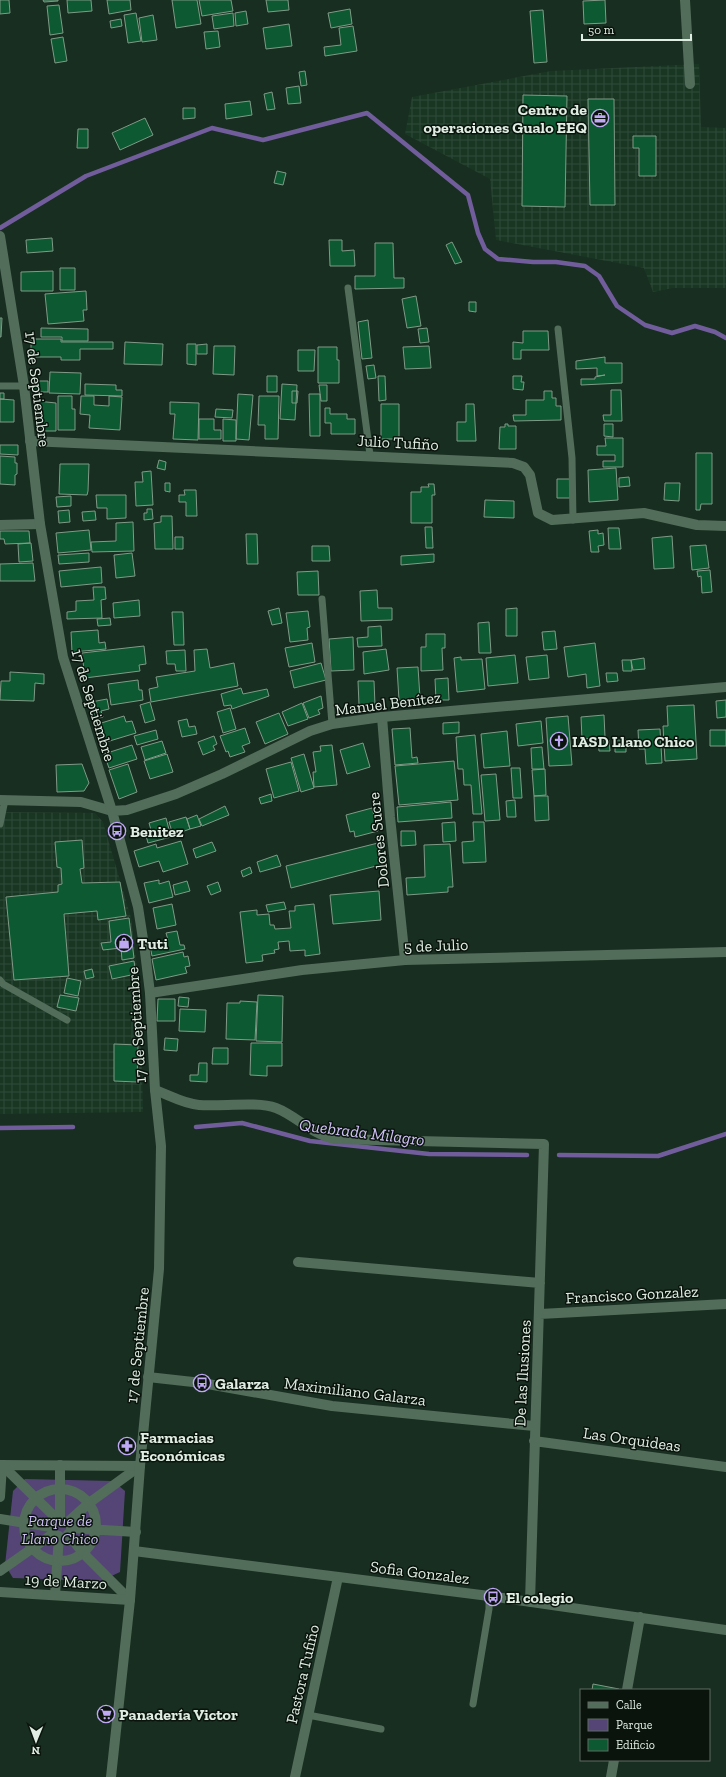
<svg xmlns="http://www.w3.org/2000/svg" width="726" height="1777" font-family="'Zilla Slab',serif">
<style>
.industrial{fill:url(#industrial-grid)}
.park{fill:#554576}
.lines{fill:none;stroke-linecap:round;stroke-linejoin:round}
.stream{stroke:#715d9b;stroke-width:4.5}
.building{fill:#0d5931;stroke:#809a87}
.service{stroke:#526d5a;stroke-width:7}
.pedestrian{stroke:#526d5a;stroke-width:10}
.minor{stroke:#526d5a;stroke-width:10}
.tertiary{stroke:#526d5a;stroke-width:10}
.labels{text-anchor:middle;stroke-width:3;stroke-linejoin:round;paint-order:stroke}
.poi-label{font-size:16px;font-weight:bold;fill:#dfede2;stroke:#0a140d;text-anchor:start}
.street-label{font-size:16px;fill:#dfede2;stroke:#0a140d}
.park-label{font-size:16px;font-style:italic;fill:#cdbef4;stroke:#0a140d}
.water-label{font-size:17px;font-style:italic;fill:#d0c1f7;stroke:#0a140d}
</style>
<defs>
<pattern id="industrial-grid" width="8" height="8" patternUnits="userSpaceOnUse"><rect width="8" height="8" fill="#193623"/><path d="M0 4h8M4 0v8" fill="none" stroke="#2f4a38"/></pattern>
</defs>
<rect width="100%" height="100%" fill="#182e20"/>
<path class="industrial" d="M699 64 701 127 726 128V288H673L653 292 644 268 496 240 490 179 405 134 412 97 551 71Z
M0 812 95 813 103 822 131 918 140 992 143 1112 0 1114Z"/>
<path class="park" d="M25 1479 113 1481 125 1491 120 1572 101 1581 13 1578 5 1565 13 1491Z"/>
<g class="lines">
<path class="stream" d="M0 228 86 176 212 128 263 140 367 113 468 195 478 233 485 249 498 259 533 262H556L585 266 599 276 617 306 645 325 672 333 695 326 715 332 726 338
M196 1127 242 1123 310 1141 429 1154 527 1155
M0 1128 73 1127
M559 1155 658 1156 726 1134"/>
</g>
<path class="building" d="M0 0H9L10 13 0 14Z
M43 0H58V1L44 2Z
M67 0H91L92 11 68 13Z
M107 0H130L131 10 109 14Z
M172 0H197L201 24 176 28Z
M199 0H231L233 11 202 16Z
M266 0H288L289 10 268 12Z
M605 0 606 23 584 24 583 1Z
M59 5 63 33 50 35 47 6Z
M350 9 352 24 331 28 328 13Z
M543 10 547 62 534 63 530 11Z
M246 11 248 24 236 26 235 13Z
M136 13 141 41 128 43 124 15Z
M233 13 234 26 214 29 212 16Z
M153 15 157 40 142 42 139 18Z
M121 19 122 26 111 28 110 21Z
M289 24 292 46 266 49 263 28Z
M353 26 357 51 325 56 324 47 341 45 339 28Z
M218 31 220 47 206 49 204 32Z
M63 37 67 61 55 63 51 39Z
M305 71 307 85 301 86 299 72Z
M299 86 301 103 288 104 286 88Z
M272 92 275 109 267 110 264 94Z
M523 95 567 96 565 207 522 206Z
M588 99H614L615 205H590Z
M250 101 252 115 226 119 225 104Z
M183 108H195V118L183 119Z
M145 118 153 135 120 150 112 133Z
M78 129H88V148H77Z
M633 136H656V176H639V148H633Z
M277 171 286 173 283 185 274 183Z
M52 238 53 251 27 253 26 240Z
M329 240H342V251L354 250 355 266H330Z
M452 242 462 262 455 264 446 245Z
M375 243H393L394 278H404V288L355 289V276H375Z
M60 268H75V290H60Z
M53 271V291H21V272Z
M86 291 87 310H83L84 321 48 324 45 294Z
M416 296 421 326 407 328 402 299Z
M469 302H476V312L469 311Z
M0 318H2L1 337H0Z
M368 320 372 358 362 359 358 322Z
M41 328 88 329V341H62V337H41Z
M427 328 429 342 420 343 418 329Z
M523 331H548L549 350H521V359H513V342L523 343Z
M31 339H61V342H113V349H80V360H61V357H31Z
M125 342 163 344 162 365 124 364Z
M187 344H196V365L187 364Z
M207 344V354H197V345Z
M214 346H235L234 375 213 374Z
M429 346 431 368 405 369 403 347Z
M318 347H337V360H339V383H318Z
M298 350H315L314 371H298Z
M605 357V363H622V383L581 385V379H595V377L605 375 597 376V368L576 369V361Z
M374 365 376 378 368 379 366 366Z
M50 372 81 373 80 394 49 393Z
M267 376H277V392H267Z
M378 376H385L386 400 379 401Z
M513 376H522L521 382H524L523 390 513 389Z
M33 381H48V392H33Z
M85 384 116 385V390H122V396L85 395Z
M282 384 297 385 295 420 280 419Z
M319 385H327V401H321Z
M611 390H621L622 421H604L603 415H611Z
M292 391H298L297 403H292Z
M544 391H552V398H556V406H561V420L514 421 513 415H526V400H544Z
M0 393H4V399H0Z
M238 394 253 395 249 440 236 439Z
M309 394H320V436H310Z
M58 396H72V409H75V430H58Z
M81 396H94V405L109 406V396L122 397 120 430 89 428 90 415 80 414Z
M259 396H279L278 439H265V425H258Z
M0 399 14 400V422H0Z
M37 401 56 403V431H42V418H37Z
M170 402 199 403 198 440 173 439 175 414H170Z
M381 404H399V439H381Z
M466 404H474L476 441H457V422H466Z
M325 408H330V414H347V419H355V434H331V423H325Z
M216 409 233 410 232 418 215 417Z
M199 419H214V430H221V439H199Z
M223 419 236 420V441H223Z
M505 424H508V426H516V449H499L500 427H505Z
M604 424H613V437L604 436Z
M605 438H623V467H603V461H615V455H597V446H606Z
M0 445H18V455L0 454Z
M696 453H712V504H701L700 510H696Z
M0 456 15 457V463H17V474L15 475V485L0 484Z
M159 460 166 462 165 470 157 468Z
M60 464H89L88 491 87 495 59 494Z
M616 468 618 500 589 502 588 470Z
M151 471 153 505 136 506 135 482H143L142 472Z
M629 477 630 486 619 487V478Z
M557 479H570V498H557Z
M165 483H170V492L165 491Z
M665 483H680L679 501 664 500Z
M428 484H434L435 495H432V523H411V492H421V487H429Z
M184 490H196L197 516H186V502H179V495H185Z
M96 495H126V518L107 519V508H97Z
M71 496V506L57 507 56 497Z
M485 500 514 501V518L484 517Z
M147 509H152L153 519 144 520V513H147Z
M69 510 70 522 59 523 58 511Z
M95 511 96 520 83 521 82 512Z
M161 516H172L173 549H155L154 523 161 522Z
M133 522 134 551 92 552 91 542 116 541V523Z
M425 527H432L433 548H426Z
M608 528H619L621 549H609Z
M89 530 91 550 58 553 56 533Z
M598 530V534L603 533 604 545 598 546 599 552H591L589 531Z
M0 531H29L30 543 5 544 4 539H0Z
M246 534H257L258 564H247Z
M672 536 674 568 654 569 652 538Z
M175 537H183V549H175Z
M31 543 33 561 19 562 18 544Z
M706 545 709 568 692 570 690 546Z
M312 546H329L330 561H312Z
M89 553V562L59 564 58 555Z
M132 553 135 576 116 578 114 555Z
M434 554V562L401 565V556Z
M33 563 35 581H0V564Z
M101 567 102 583 61 587 59 571Z
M710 570 712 592 702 593 701 576 698 577 697 571Z
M318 571 319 595H298L297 572Z
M93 587H105L106 599 101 600 102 618 67 619V612L76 611V601L94 600Z
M377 590 378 608H392V620L361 621 360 591Z
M139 600 140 616 114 618 113 603Z
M279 608 282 623 272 625 268 611Z
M517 608V636H506V609Z
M308 611 310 627 307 628 308 640 290 642 286 613Z
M172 612H183L184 645H174Z
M110 618 111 625 98 626 97 619Z
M489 622 491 653H479L478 623Z
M381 626 382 646 358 647 357 638 368 637V627Z
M98 630 99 643 105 642 106 649 72 652 71 632Z
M555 631 557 649 544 650 542 632Z
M426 634H445V648H442L443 670 421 671V647H426Z
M353 637 354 670 331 671 329 639Z
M312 643 315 662 289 667 285 648Z
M595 643 600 686 587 688 586 674 568 677 564 647Z
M144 646 146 664 139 665 140 671 85 678 82 653Z
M207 649 210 668 234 663 238 686 151 702 149 689 158 687 156 677 195 671 194 650Z
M386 649 389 670 364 674 363 652Z
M185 650 186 671H176L175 664H167L166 651Z
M515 655 518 683 488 686 486 658Z
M547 655 549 678 529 680 526 657Z
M461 657V660L482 659 485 689 457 692 454 658Z
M644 658 645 669 633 670 631 660Z
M622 660H631L632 671H623Z
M321 663 326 680 294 688 290 671Z
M418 667 420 698 399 700 397 668Z
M10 672 44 674V684L35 683 34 701 0 700 1 681H10Z
M606 673H617L618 681 607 682Z
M448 678 449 700H436L435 679Z
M138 680 139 690H142L143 700 111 705 108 684Z
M358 681H374L375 705H359Z
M241 688 243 694 267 689 269 696 232 709 231 705 224 706 221 694Z
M321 696 323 708 318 710 320 714 309 718 303 703Z
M107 699 109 709 101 711 103 717 95 719 91 702Z
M726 700V717L717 718 716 701Z
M150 702 155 720 145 723 140 705Z
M302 703 308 719 288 726 282 712Z
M694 705 697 759 665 761 663 726H668L667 706Z
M230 708 236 729 223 733 217 712Z
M279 713 288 734 265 744 256 722Z
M604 715 605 737 582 739 581 717Z
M124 716 126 722 132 721 136 733 103 743 98 724Z
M568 716 572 765 549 766 546 718Z
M187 719 189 727 195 726 197 734 182 737 178 721Z
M541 721 543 743 518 746 516 724Z
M459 722V733L443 734V723Z
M245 728 250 743 242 746 245 752 230 757 228 751 226 752 220 736Z
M410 728 412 758 417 757 418 763 395 765 392 729Z
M660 729 662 763 646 764 645 749H639L638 730Z
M156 730 158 739 137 745 134 736Z
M710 730H726V746H710Z
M507 731 510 766 484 768 481 734Z
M475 735 482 814H473L471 785H464L463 769H458L456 737Z
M214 736 217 744 213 746 215 750 203 755 198 742Z
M609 740 610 751H599L598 741Z
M615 740H626V752H615Z
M162 741 166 753 145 760 141 747Z
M363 743 370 767 347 774 340 750Z
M132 745 137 759 109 768 104 754Z
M332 745 337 785 314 787 313 772H316L313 752 321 751 320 746Z
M542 747 544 769H532L531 748Z
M167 754 173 772 150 779 144 761Z
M304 754 314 788 301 792 291 758Z
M454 761 458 800 399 805 395 766Z
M291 762 299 791 274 798 266 769Z
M82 764 89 783 84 791 57 792 56 765Z
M128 764 137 792 119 799 109 770Z
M511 768H520L522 798H513Z
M545 769 546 795 534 796 532 770Z
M496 774 500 820 485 821 481 775Z
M271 794 272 801 261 804 259 798Z
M534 796H548L549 820 535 821Z
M515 800 516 817H507L506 801Z
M451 802 452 818 398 822 397 807Z
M225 806 229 815 202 826 199 819Z
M372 808 378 831 355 837 354 831 350 832 346 815Z
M197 815 201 826 190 829 187 819Z
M186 817 190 829 173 835 169 822Z
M166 818 171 837 148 843 145 832 151 830 149 823Z
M455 822 456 841 443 842 442 823Z
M473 822H484L486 862 463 863 462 842 474 841Z
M401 831H415L416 845 401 846Z
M82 840 84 868 80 869 82 883 120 882 126 916 98 920 97 911 64 914 69 976 14 980 6 897 58 892V885L62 884 61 868 57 867 55 842Z
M181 841 188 864 163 872 159 861 139 867 134 851 156 844 157 848Z
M212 842 216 851 196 858 193 849Z
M378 843 384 864 291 888 286 866Z
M450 844 453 887H448V892L407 895 406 878 425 877 424 845Z
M277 855 281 866 260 872 257 862Z
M250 867 252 873 243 877 241 871Z
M159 880V884L169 881 173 897 149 903 144 883Z
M187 881 190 891 175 895 173 885Z
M218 882 221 891 211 895 207 886Z
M379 891 381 920 333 924 330 895Z
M284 902 286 909 268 912 266 905Z
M172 904 176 925 157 929 153 908Z
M314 904 320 954 305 956V950L290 951 289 941 278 942 279 949 274 950 275 953 262 955 263 961 246 963 240 912 257 910V915L269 914 270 925H274L275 929 291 928 289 911H295V906Z
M129 918 134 958 122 960 121 948 103 950 101 943 111 942 109 921Z
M177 931 180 945H184L185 949 152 956 150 945 168 940 166 933Z
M183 952 184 957 188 956 190 966 185 967 187 973 156 980 152 959Z
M134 961 136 974 112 979 109 966Z
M92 969 94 977 86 979 84 971Z
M67 978 81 981 78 996 64 993Z
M60 995 79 998 76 1011 57 1007Z
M258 995 283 996 282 1042 256 1041Z
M179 997 189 998 188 1007 178 1006Z
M158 999H175V1021H157Z
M240 1001 257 1002 255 1040 226 1039 227 1003H240Z
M180 1009 206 1010 205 1032 179 1031Z
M165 1038 178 1039 177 1051 164 1050Z
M251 1043H282V1066H267V1076L250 1075Z
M114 1044 138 1045 137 1082 114 1081Z
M213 1048H228V1064H212Z
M199 1063H207V1082L190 1081V1075H198Z
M593 1684 619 1689V1690H592Z"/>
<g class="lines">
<path class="service" d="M348 288 370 455
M558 329 572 458 573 520
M0 386H24
M322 599 332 724
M0 824 5 800
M0 980 3 984 67 1020
M473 1704 489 1609V1596
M308 1715 381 1729"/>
<path class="pedestrian" d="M2 1465 56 1518
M24 1525a36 36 0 1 1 72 0a36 36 0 1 1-72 0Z
M60 1517V1465
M0 1519 51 1527
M69 1521 89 1503 140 1466
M71 1528 136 1532
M68 1534 83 1553 130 1600
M0 1571 54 1533
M55 1595 59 1536"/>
<path class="minor" d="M685 0 690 84
M30 441 513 463 524 467 530 475 538 513 552 520 644 513 697 525 726 526
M0 525 40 524
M382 717 390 817 405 960
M0 800 81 802 112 811
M150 993 302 970 405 960 726 952
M155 1090C169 1095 184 1104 199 1105 220 1107 257 1101 276 1108 297 1116 312 1135 335 1139L544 1144 530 1602
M298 1262 540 1283
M540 1314 726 1304
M148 1377 202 1383 332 1406 534 1426
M534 1441 726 1467
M0 1465 140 1466
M0 1497 2 1465
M134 1551 489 1596 726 1630
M627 1690 640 1617
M295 1777 338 1577
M611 1777 614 1760"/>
<path class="tertiary" d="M0 236 24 386 40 524 63 657 112 811 138 907 145 952 150 993 155 1090 161 1146 159 1269 140 1466 130 1600 111 1777
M112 811 127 810 176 794 222 774 310 731 332 724 382 717 726 687
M0 1592 130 1600"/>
</g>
<defs>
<symbol id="office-ring" viewBox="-11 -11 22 22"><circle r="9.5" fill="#0a140d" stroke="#bfa9f4" stroke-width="1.5"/><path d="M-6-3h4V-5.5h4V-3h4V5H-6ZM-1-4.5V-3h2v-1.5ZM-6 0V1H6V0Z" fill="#bfa9f4"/></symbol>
<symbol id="church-ring" viewBox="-11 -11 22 22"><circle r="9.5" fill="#0a140d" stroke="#bfa9f4" stroke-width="1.5"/><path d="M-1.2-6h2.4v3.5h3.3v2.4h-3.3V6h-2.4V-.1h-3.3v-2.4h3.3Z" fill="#bfa9f4"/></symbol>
<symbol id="bus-ring" viewBox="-11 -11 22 22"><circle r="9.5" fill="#0a140d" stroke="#bfa9f4" stroke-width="1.5"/><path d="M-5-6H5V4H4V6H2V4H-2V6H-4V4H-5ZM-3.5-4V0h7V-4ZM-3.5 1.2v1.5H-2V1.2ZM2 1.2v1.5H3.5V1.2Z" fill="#bfa9f4"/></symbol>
<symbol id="shop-ring" viewBox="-11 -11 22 22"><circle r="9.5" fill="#0a140d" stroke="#bfa9f4" stroke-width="1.5"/><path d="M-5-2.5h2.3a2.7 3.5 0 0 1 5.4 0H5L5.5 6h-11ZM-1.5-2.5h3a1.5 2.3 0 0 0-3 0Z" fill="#bfa9f4"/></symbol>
<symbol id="pharmacy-ring" viewBox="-11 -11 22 22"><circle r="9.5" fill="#0a140d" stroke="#bfa9f4" stroke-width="1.5"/><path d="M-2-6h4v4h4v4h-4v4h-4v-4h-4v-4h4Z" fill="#bfa9f4"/></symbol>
<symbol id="supermarket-ring" viewBox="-11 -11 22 22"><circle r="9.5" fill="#0a140d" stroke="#bfa9f4" stroke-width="1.5"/><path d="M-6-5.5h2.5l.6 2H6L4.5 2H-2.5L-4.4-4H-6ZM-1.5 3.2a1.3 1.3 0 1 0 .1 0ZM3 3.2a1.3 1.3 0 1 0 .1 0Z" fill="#bfa9f4"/></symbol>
</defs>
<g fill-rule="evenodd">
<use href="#office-ring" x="590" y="108" width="20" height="20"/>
<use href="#church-ring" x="549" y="731" width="20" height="20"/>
<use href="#bus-ring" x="107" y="821" width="20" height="20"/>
<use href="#shop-ring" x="114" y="933" width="20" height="20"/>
<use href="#bus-ring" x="192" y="1373" width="20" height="20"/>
<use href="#pharmacy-ring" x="117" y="1436" width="20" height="20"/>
<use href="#bus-ring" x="483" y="1587" width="20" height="20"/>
<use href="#supermarket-ring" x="96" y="1704" width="20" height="20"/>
</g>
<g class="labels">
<g class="poi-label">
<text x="587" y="115" text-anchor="end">Centro de<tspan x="587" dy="18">operaciones Gualo EEQ</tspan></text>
<text x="572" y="747">IASD Llano Chico</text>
<text x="130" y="837">Benitez</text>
<text x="137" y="949">Tuti</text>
<text x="215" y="1389">Galarza</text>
<text x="140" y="1443">Farmacias<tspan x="140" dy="18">Económicas</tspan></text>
<text x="506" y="1603">El colegio</text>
<text x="119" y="1720">Panadería Victor</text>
</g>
<g class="street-label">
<text transform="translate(38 389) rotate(83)" y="6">17 de Septiembre</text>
<text transform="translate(398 442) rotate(3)" y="6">Julio Tufiño</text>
<text transform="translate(388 703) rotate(-7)" y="6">Manuel Benítez</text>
<text transform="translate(94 705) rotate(73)" y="6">17 de Septiembre</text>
<text transform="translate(378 840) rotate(-96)" y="6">Dolores Sucre</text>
<text transform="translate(436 945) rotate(-2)" y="6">5 de Julio</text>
<text transform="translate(136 1025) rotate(-94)" y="6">17 de Septiembre</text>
<text transform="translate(632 1294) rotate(-3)" y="6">Francisco Gonzalez</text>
<text transform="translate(137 1345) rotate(-84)" y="6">17 de Septiembre</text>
<text transform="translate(522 1373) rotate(-87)" y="6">De las Ilusiones</text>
<text transform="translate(355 1391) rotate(7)" y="6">Maximiliano Galarza</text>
<text transform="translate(632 1439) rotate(8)" y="6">Las Orquideas</text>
<text transform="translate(420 1572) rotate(7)" y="6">Sofia Gonzalez</text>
<text transform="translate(66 1581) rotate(3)" y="6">19 de Marzo</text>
<text transform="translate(302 1674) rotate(-77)" y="6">Pastora Tufiño</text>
</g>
<g class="park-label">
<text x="60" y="1526">Parque de<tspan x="60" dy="18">Llano Chico</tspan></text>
</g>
<g class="water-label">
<text transform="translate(362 1132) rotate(7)" y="6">Quebrada Milagro</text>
</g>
</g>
<rect x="580" y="1689" width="130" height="72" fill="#0a140d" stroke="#5f6b62"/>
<rect x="588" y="1702" width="20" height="6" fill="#526d5a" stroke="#5f6b62"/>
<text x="616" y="1709" font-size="12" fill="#dfede2">Calle</text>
<rect x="588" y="1719" width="20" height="12" fill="#554576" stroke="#5f6b62"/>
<text x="616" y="1729" font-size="12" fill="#dfede2">Parque</text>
<rect x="588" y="1739" width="20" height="12" fill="#0d5931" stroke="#5f6b62"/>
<text x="616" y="1749" font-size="12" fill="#dfede2">Edificio</text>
<g transform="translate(36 1741) rotate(181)" stroke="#0a140d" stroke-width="3" paint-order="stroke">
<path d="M0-3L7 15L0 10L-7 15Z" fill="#dfede2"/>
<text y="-6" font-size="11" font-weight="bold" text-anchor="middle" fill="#dfede2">N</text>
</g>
<path d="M582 34v6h109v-6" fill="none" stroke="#dfede2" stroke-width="2"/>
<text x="588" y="34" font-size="12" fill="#dfede2" stroke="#0a140d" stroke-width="3" paint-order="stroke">50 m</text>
</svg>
